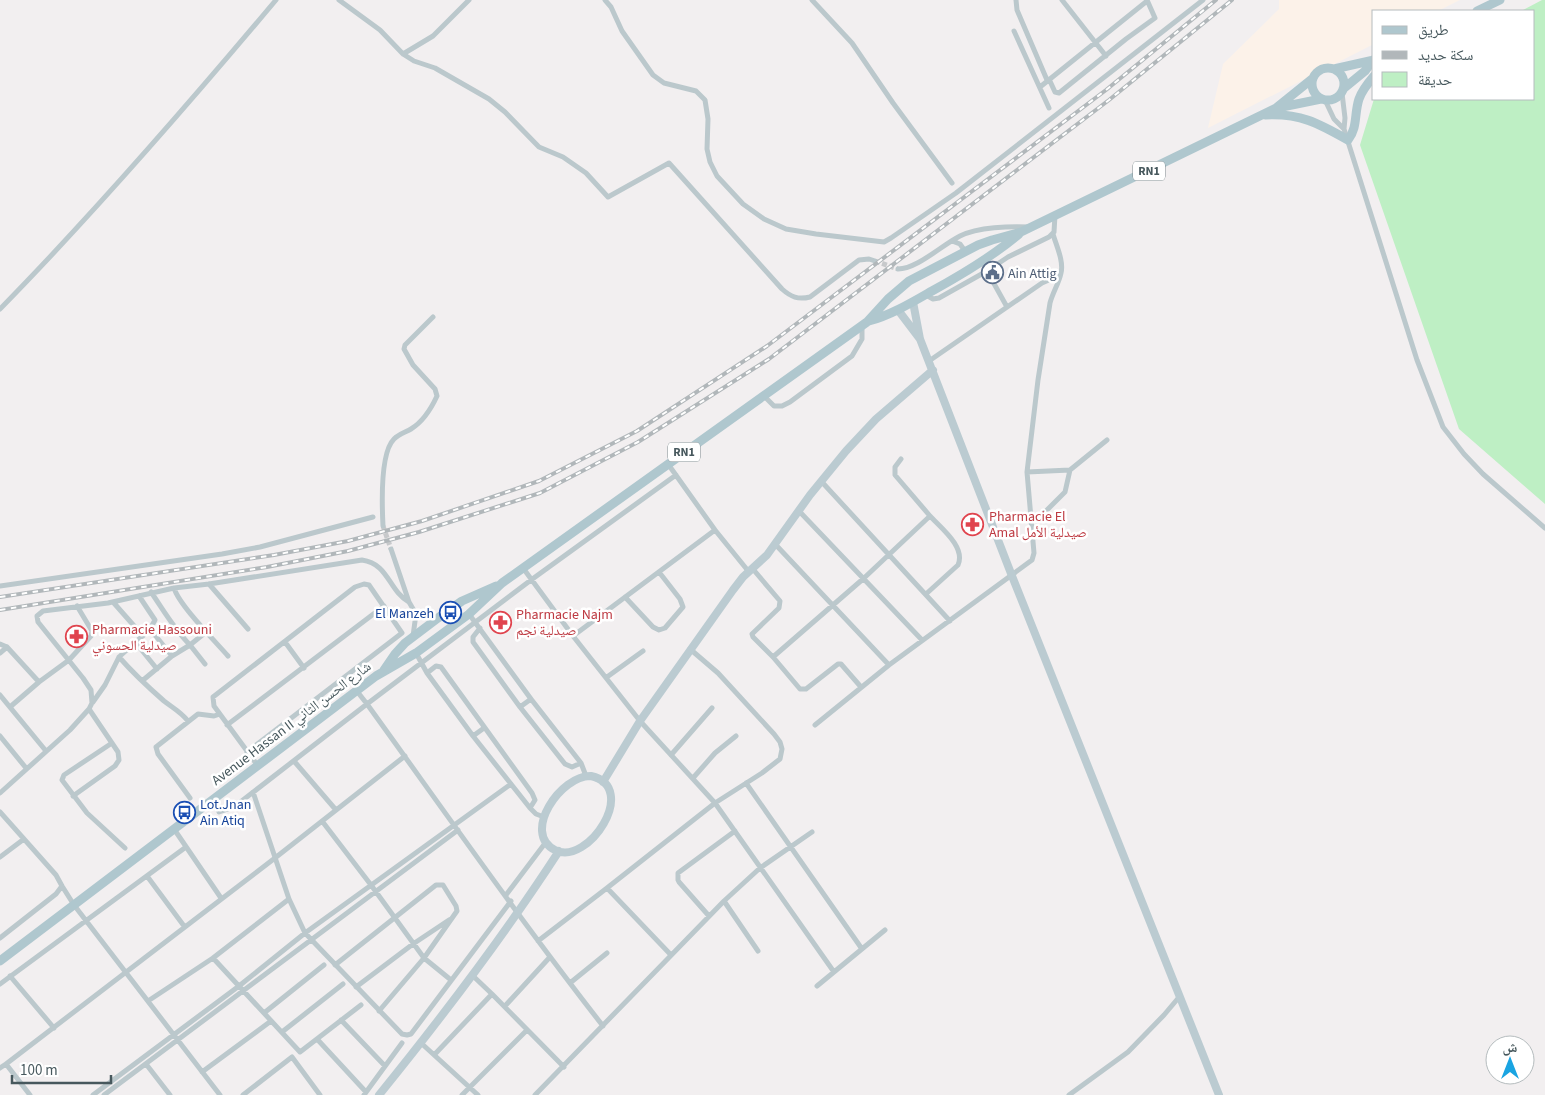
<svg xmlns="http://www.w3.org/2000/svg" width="1545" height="1095" font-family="'Source Sans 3','Noto Naskh Arabic',sans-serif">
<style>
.commercial{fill:#fcf2e9}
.green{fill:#beefc4}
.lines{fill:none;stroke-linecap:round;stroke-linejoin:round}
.street-tunnel{stroke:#c7c9cb;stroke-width:5;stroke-dasharray:5 2.5;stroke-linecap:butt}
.street{stroke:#bbc8cc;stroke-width:5}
.secondary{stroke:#bbcbd1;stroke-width:8}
.primary{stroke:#afc7ce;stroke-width:9}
.rail-casing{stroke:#b1b7ba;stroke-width:4}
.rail{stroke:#fff;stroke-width:2;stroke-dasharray:5.5;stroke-linecap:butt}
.labels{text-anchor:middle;stroke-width:5;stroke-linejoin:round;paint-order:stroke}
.shield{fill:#fff;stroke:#7e8a8e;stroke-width:1}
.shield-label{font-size:12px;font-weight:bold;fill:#47585d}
.service-label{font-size:14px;fill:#4e5e75;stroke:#fff;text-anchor:start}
.health-label{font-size:14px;fill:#be3a42;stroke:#fff;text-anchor:start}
.transit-label{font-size:14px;fill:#164399;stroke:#fff;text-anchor:end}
.street-label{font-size:14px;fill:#47585d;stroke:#fff}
</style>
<rect width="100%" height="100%" fill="#f2eff0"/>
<path class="commercial" d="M1279 0H1460L1438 11H1374V44L1208 128 1223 64 1279 9Z"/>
<path class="green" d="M1542 0H1545V504L1459 429 1360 145 1374 99H1534V11H1521Z"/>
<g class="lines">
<path class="street-tunnel" d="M875 261 898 269
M383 526 391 549"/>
<path class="street" d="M339 0 380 30 403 54 433 36 469 0
M605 0 611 7 622 31 653 75 664 83 696 91 705 100 708 119 707 149 710 162 717 176 743 204 764 219 786 229 816 234 884 242 891 238 956 193 1203 0
M812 0 852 43 893 103 952 183
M1016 0 1017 10 1047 80
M1062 0 1106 56
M1014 31 1049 108
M403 54 414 61 435 68 489 99 505 112 539 147 563 157 586 173 608 197 669 163 782 289C791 297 798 300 810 297L859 260 869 259 875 261
M1049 79 1055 92 1059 93 1126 39 1155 18 1147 0
M1040 87 1147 1
M1342 93 1345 118 1344 129
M1325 100 1334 119 1344 129 1417 360 1443 427 1464 454 1483 474 1545 528
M952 241 960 244 965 251
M898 269C917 269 942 245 960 236 978 227 1010 226 1030 227
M987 271 1007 307
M926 295 933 299 939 298 987 271 1008 257 1049 237 1054 232 1055 215
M0 309C97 210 187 106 276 0
M929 361 1042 283 1060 275
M764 396 774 406H782L790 402 852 356 862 339V325
M668 464 715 530 749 572
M1027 472 1070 470 1107 440
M821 481 950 621
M799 511 922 640
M1030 521 1041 516 1065 492 1070 470
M383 526C382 506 380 453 394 439 399 434 406 432 411 429 424 421 431 409 437 396L435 389 413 365 404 349 405 345 433 317
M775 544 889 665
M391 549 409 602 416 614 437 618
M523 568 573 636 640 721 715 803 834 972
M752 568 780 601 779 608 752 634 753 637 773 657 863 579 930 516 895 475V467L901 459
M209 584 248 629
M0 586 222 554 260 547 373 517
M174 588C179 605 215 641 228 656
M151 592C164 611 174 629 190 645L206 632
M926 594 958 565C966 547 941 528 930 516
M625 597 653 627 659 630 665 628 683 607 680 599 659 572
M113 602 143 636
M469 614 531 699 581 763 586 776
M480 628 473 637V642L520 707 565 764 572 767 581 763
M150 629 172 656 190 645 205 664
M413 636 416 614
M573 636 715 530
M285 642 304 668
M136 643 157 669
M0 644 7 647 39 682 69 660 91 636 92 631 77 606
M0 653 7 647
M416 653 427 673 473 736 530 808 536 814 544 817
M119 657C133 673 148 687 164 701 173 708 181 712 188 721
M773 657 800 689H806L838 664H841L861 687
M427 673 436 666 441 667 532 793 535 800 530 808
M607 677 643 651
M142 681 172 656
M0 695 46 751
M93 702 105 685 119 657 150 629 155 620 139 596
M10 707 39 682
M520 707 531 699
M227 725 384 606
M815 725 889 665 1032 560 1034 553 1027 472 1038 380 1050 303C1053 292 1059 283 1061 273 1064 261 1056 245 1053 234
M0 736 26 768
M473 736 484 728
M112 743 64 775 62 780 87 813 125 848
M247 752 402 633 369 585 364 584 355 587 213 697 214 706 258 766
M671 755 712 708
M294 761 336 810
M693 778 715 753 736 736
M746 783 862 949
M253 792 289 899 305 933 402 1034 407 1035 411 1034 511 901
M0 793 70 730 89 709 92 703 91 690 83 678 38 622 37 616 43 611 108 603 174 588 209 584 362 560C389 564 388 590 409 602
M73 796 115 766 119 760 118 752 89 709
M190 798 158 754 156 747 198 714 214 716 220 714
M0 812 56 875 62 886 56 894 0 938
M219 812 234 807 367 704 356 690
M322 821 371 885 424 958 451 980
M174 829 221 898
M0 857 24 839
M147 876 184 926
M62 886 74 905 220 1095
M607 888 715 803 762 773 780 759 782 749 780 742 774 734 718 673 690 649
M506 895 546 842
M289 899 213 958 300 1052 361 1005
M724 901 758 951
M709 916 679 882 678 880V873L735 831
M538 941 607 888 671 955
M335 965 436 885H443L456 906 457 911 424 958 379 1011
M472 975 492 994
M10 976 54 1028
M570 983 607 953
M0 984 186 847
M817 986 885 930
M356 987 413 944 449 920
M148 1001 213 958
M505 1006 550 957
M264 1013 324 965
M341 1020 385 1066
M603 1026C521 921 445 812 367 704L531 580 676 475
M282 1032 343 984
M317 1039 366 1092
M421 1043 478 1095
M435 1054 492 994 564 1067
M6 1064 275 858 405 756
M146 1064 170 1095
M0 1068 6 1064 30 1095
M202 1072 271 1021
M93 1095 239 986 305 933 511 784
M104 1095 458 830
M243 1095 292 1057 320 1095
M364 1095 402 1043
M462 1095 527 1030
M535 1095 724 901 760 868 812 832
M1069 1095 1128 1052 1164 1015 1180 996"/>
<path class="secondary" d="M913 302 920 339 1012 576 1219 1095
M898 310 920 339
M591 776C640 787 588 867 555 850 521 833 561 775 591 776Z
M603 782 640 721 733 590 743 577 767 555 810 495 846 451 876 419 933 370
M379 1095C443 1016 504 936 559 851"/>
<path class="primary" d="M1477 11 1500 0
M1312 84a16 16 0 1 1 32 0a16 16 0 1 1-32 0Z
M1334 69 1374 60
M1343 89 1365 71 1373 60
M1277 108 1321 99
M1265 115C1300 113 1318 123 1348 140 1358 127 1354 114 1359 99 1362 90 1368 83 1374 76
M869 321C891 315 911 303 932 291 963 274 992 257 1019 234
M384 670 395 654 405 643 438 618 462 601 496 586
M0 961 376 676 416 653 469 614 502 583 867 322 888 299 909 281 978 245 992 240 1021 232 1276 108 1312 79"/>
<defs>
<path id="rail" d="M0 597 274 555 348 541 422 521 539 481 637 431 767 346 1106 90 1216 0
M0 610 267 567 348 551 419 532 540 493 638 442 769 359 1109 100 1232 0"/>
</defs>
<use href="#rail" class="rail-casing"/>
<use href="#rail" class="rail"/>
</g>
<defs>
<symbol id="civic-ring" viewBox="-11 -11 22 22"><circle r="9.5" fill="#fff" stroke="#5c6f8a" stroke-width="1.5"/><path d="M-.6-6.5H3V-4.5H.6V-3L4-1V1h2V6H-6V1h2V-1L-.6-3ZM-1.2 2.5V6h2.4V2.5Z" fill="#5c6f8a"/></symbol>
<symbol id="pharmacy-ring" viewBox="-11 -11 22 22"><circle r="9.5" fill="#fff" stroke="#e0444e" stroke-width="1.5"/><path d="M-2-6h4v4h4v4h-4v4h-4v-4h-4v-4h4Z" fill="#e0444e"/></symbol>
<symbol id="bus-ring" viewBox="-11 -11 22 22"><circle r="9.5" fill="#fff" stroke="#1a4fb4" stroke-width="1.5"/><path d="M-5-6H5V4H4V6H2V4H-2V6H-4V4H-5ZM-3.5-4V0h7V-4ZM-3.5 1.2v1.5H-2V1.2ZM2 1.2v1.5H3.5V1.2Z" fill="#1a4fb4"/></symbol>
</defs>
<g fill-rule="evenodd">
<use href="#civic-ring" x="980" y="260" width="25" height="25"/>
<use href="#pharmacy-ring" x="960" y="512" width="25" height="25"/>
<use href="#bus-ring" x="438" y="600" width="25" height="25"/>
<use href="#pharmacy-ring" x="488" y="610" width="25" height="25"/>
<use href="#pharmacy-ring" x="64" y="624" width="25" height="25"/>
<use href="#bus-ring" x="172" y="800" width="25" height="25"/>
</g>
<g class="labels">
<g class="shield">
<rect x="1133" y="161.5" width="32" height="19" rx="4"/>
<rect x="668" y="442.5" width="32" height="19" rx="4"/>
</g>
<g class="shield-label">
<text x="1149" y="175">RN1</text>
<text x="684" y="456">RN1</text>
</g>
<g class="service-label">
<text x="1008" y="278">Ain Attig</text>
</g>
<g class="health-label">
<text x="989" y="521">Pharmacie El<tspan x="989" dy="16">Amal صيدلية الأمل</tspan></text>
<text x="516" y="619">Pharmacie Najm<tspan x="516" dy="16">صيدلية نجم</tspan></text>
<text x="92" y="634">Pharmacie Hassouni<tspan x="92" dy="16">صيدلية الحسوني</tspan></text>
</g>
<g class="transit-label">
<text x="434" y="618">El Manzeh</text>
<text x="200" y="809" text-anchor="start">Lot.Jnan<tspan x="200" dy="16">Ain Atiq</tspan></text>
</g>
<g class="street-label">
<text transform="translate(291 723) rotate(-37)" y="5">Avenue Hassan II شارع الحسن الثاني</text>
</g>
</g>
<rect x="1372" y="10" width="162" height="90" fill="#ffffff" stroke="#b5bcbe"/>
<rect x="1382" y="26" width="25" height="8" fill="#afc7ce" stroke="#b5bcbe"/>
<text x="1418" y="35" font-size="15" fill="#47585d">طريق</text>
<rect x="1382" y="51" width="25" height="8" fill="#b1b7ba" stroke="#b5bcbe"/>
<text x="1418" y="60" font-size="15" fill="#47585d">سكة حديد</text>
<rect x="1382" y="72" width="25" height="15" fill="#beefc4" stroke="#b5bcbe"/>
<text x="1418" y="85" font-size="15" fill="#47585d">حديقة</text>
<g transform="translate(1510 1060)"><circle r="24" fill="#ffffff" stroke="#b5bcbe"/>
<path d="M0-4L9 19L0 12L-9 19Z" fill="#19a4e2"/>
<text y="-8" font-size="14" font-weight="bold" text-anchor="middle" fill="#47585d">ش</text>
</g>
<path d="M12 1075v8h99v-8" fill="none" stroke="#47585d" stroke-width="2.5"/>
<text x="20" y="1075" font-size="15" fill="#47585d" stroke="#ffffff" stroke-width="4" paint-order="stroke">100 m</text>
</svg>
